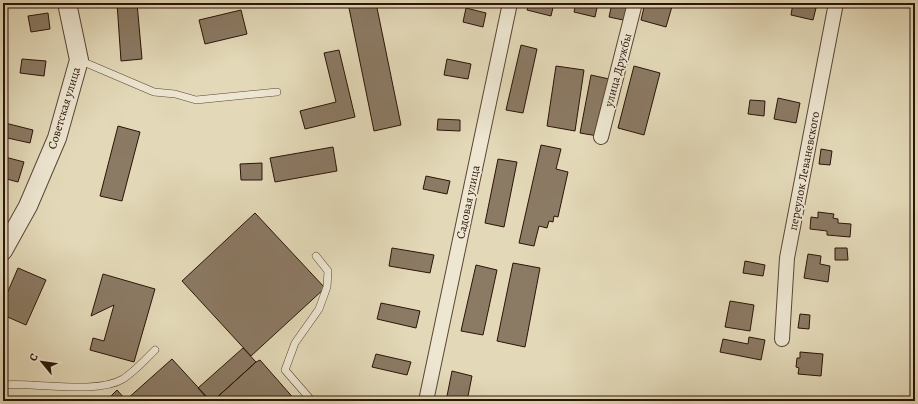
<svg xmlns="http://www.w3.org/2000/svg" width="918" height="404" font-family="Alegreya,serif">
<style>
.building{fill:#8b7a64;stroke:#2c1408}
.lines{fill:none;stroke-linecap:round;stroke-linejoin:round}
.service-casing{stroke:#5a4534;stroke-width:8}
.minor-casing{stroke:#5a4534;stroke-width:16}
.tertiary-casing{stroke:#5a4534;stroke-width:20}
.service{stroke:#ede6d1;stroke-width:7}
.minor{stroke:#ede6d1;stroke-width:14}
.tertiary{stroke:#ede6d1;stroke-width:18}
.labels{text-anchor:middle;stroke-width:3.5;stroke-linejoin:round;paint-order:stroke}
.street-label{font-size:12px;fill:#2c1408;stroke:#ede6d1}
</style>
<rect width="100%" height="100%" fill="#e3d9b8"/>
<filter id="stains"><feTurbulence type="fractalNoise" baseFrequency=".005" numOctaves="4"/><feColorMatrix values="0 0 0 0 .2 0 0 0 0 .09 0 0 0 0 .02 0 0 0 .5 -.17"/></filter>
<radialGradient id="worn" r=".72"><stop offset=".6" stop-color="#630" stop-opacity="0"/><stop offset="1" stop-color="#630" stop-opacity=".3"/></radialGradient>
<path class="building" d="M117 3H137L142 59 121 61Z
M164 3H179V6L164 7Z
M348 3H376L401 125 374 131Z
M529 3H554L551 16 527 10Z
M576 3H598L595 17 574 12Z
M612 3H632L628 21 609 17Z
M645 3H673L666 27 641 20Z
M793 3 816 8 813 20 791 15Z
M466 8 486 13 483 27 463 22Z
M241 10 247 34 205 44 199 20Z
M48 13 50 29 31 32 28 16Z
M521 45 537 49 523 113 506 110Z
M339 50 355 117 305 129 300 111 336 102 324 53Z
M22 59 46 61 44 76 20 73Z
M447 59 471 64 468 79 444 75Z
M556 66 584 70 575 131 547 126Z
M634 66 660 73 644 135 618 128Z
M591 75 609 79 598 136 580 133Z
M778 98 800 103 796 123 774 119Z
M750 100 765 101 764 116 748 114Z
M438 119 460 120V131L437 130Z
M5 123 33 130 30 143 3 137Z
M118 126 140 132 122 201 100 196Z
M541 145 561 149 556 169 568 172 558 217 554 216 553 222 549 221 547 228 539 226 534 246 519 243Z
M333 147 337 171 275 182 270 158Z
M821 149 832 151 830 165 819 164Z
M5 157 24 162 18 182 3 178Z
M498 159 517 162 504 227 485 223Z
M262 163V180H241L240 164Z
M426 176 450 181 447 194 423 189Z
M818 212 834 214 833 218 838 219V223L851 224 850 237 827 235V231L810 229 811 217 818 218Z
M255 213 325 288 251 356 182 281Z
M392 248 434 255 430 273 389 266Z
M835 248H847L848 260H835Z
M808 254 821 256 820 264 830 266 828 282 804 278Z
M745 261 765 265 763 276 743 273Z
M513 263 540 268 525 347 497 341Z
M476 265 497 270 483 335 461 331Z
M18 268 46 280 26 325 3 315V303Z
M103 274 155 289 134 362 90 350 93 338 104 341 114 305 91 316Z
M730 301 754 305 750 331 725 327Z
M381 303 420 311 416 328 377 319Z
M800 314 810 315 809 329 798 328Z
M749 337 765 340 761 360 720 352 723 339 748 344Z
M243 348 256 362 213 401H200L206 397 198 388Z
M800 352 823 354 821 376 798 374 799 368 796 367 797 358H800Z
M376 354 411 362 407 375 372 367Z
M172 359 206 396 201 401H106L117 390 126 400Z
M260 360 296 401H213L256 362Z
M452 371 472 376 467 401H446Z"/>
<g class="lines">
<defs>
<path id="service" d="M79 60 154 92 175 94 196 100 277 92
M3 385C34 382 96 395 123 379 134 372 145 360 155 350
M312 401 285 370 295 343 319 309 327 287 328 271 316 256"/>
<path id="minor" d="M601 137 635 3
M782 339 787 258 836 3
M426 401 510 3"/>
<path id="tertiary" d="M3 251 28 206 57 138 79 60 67 3"/>
</defs>
<use href="#service" class="service-casing"/>
<use href="#minor" class="minor-casing"/>
<use href="#tertiary" class="tertiary-casing"/>
<use href="#service" class="service"/>
<use href="#minor" class="minor"/>
<use href="#tertiary" class="tertiary"/>
</g>
<g class="labels">
<g class="street-label">
<text transform="translate(618 70) rotate(-75)" y="4">улица Дружбы</text>
<text transform="translate(64 108) rotate(-73)" y="4">Советская улица</text>
<text transform="translate(804 171) rotate(-79)" y="4">переулок Леваневского</text>
<text transform="translate(468 202) rotate(-78)" y="4">Садовая улица</text>
</g>
</g>
<rect width="918" height="404" fill="none" stroke="#e3d9b8" stroke-width="16"/>
<rect x="4" y="4" width="910" height="396" fill="none" stroke="#2c1408" stroke-width="2"/>
<rect x="8" y="8" width="902" height="388" fill="none" stroke="#2c1408"/>
<g transform="translate(42 362) rotate(299)" stroke="#ede6d1" stroke-width="3" paint-order="stroke">
<path d="M0-3L7 15L0 10L-7 15Z" fill="#2c1408"/>
<text y="-6" font-size="11" font-weight="bold" text-anchor="middle" fill="#2c1408">С</text>
</g>
<rect width="100%" height="100%" filter="url(#stains)"/>
<rect width="100%" height="100%" fill="url(#worn)"/>
</svg>
